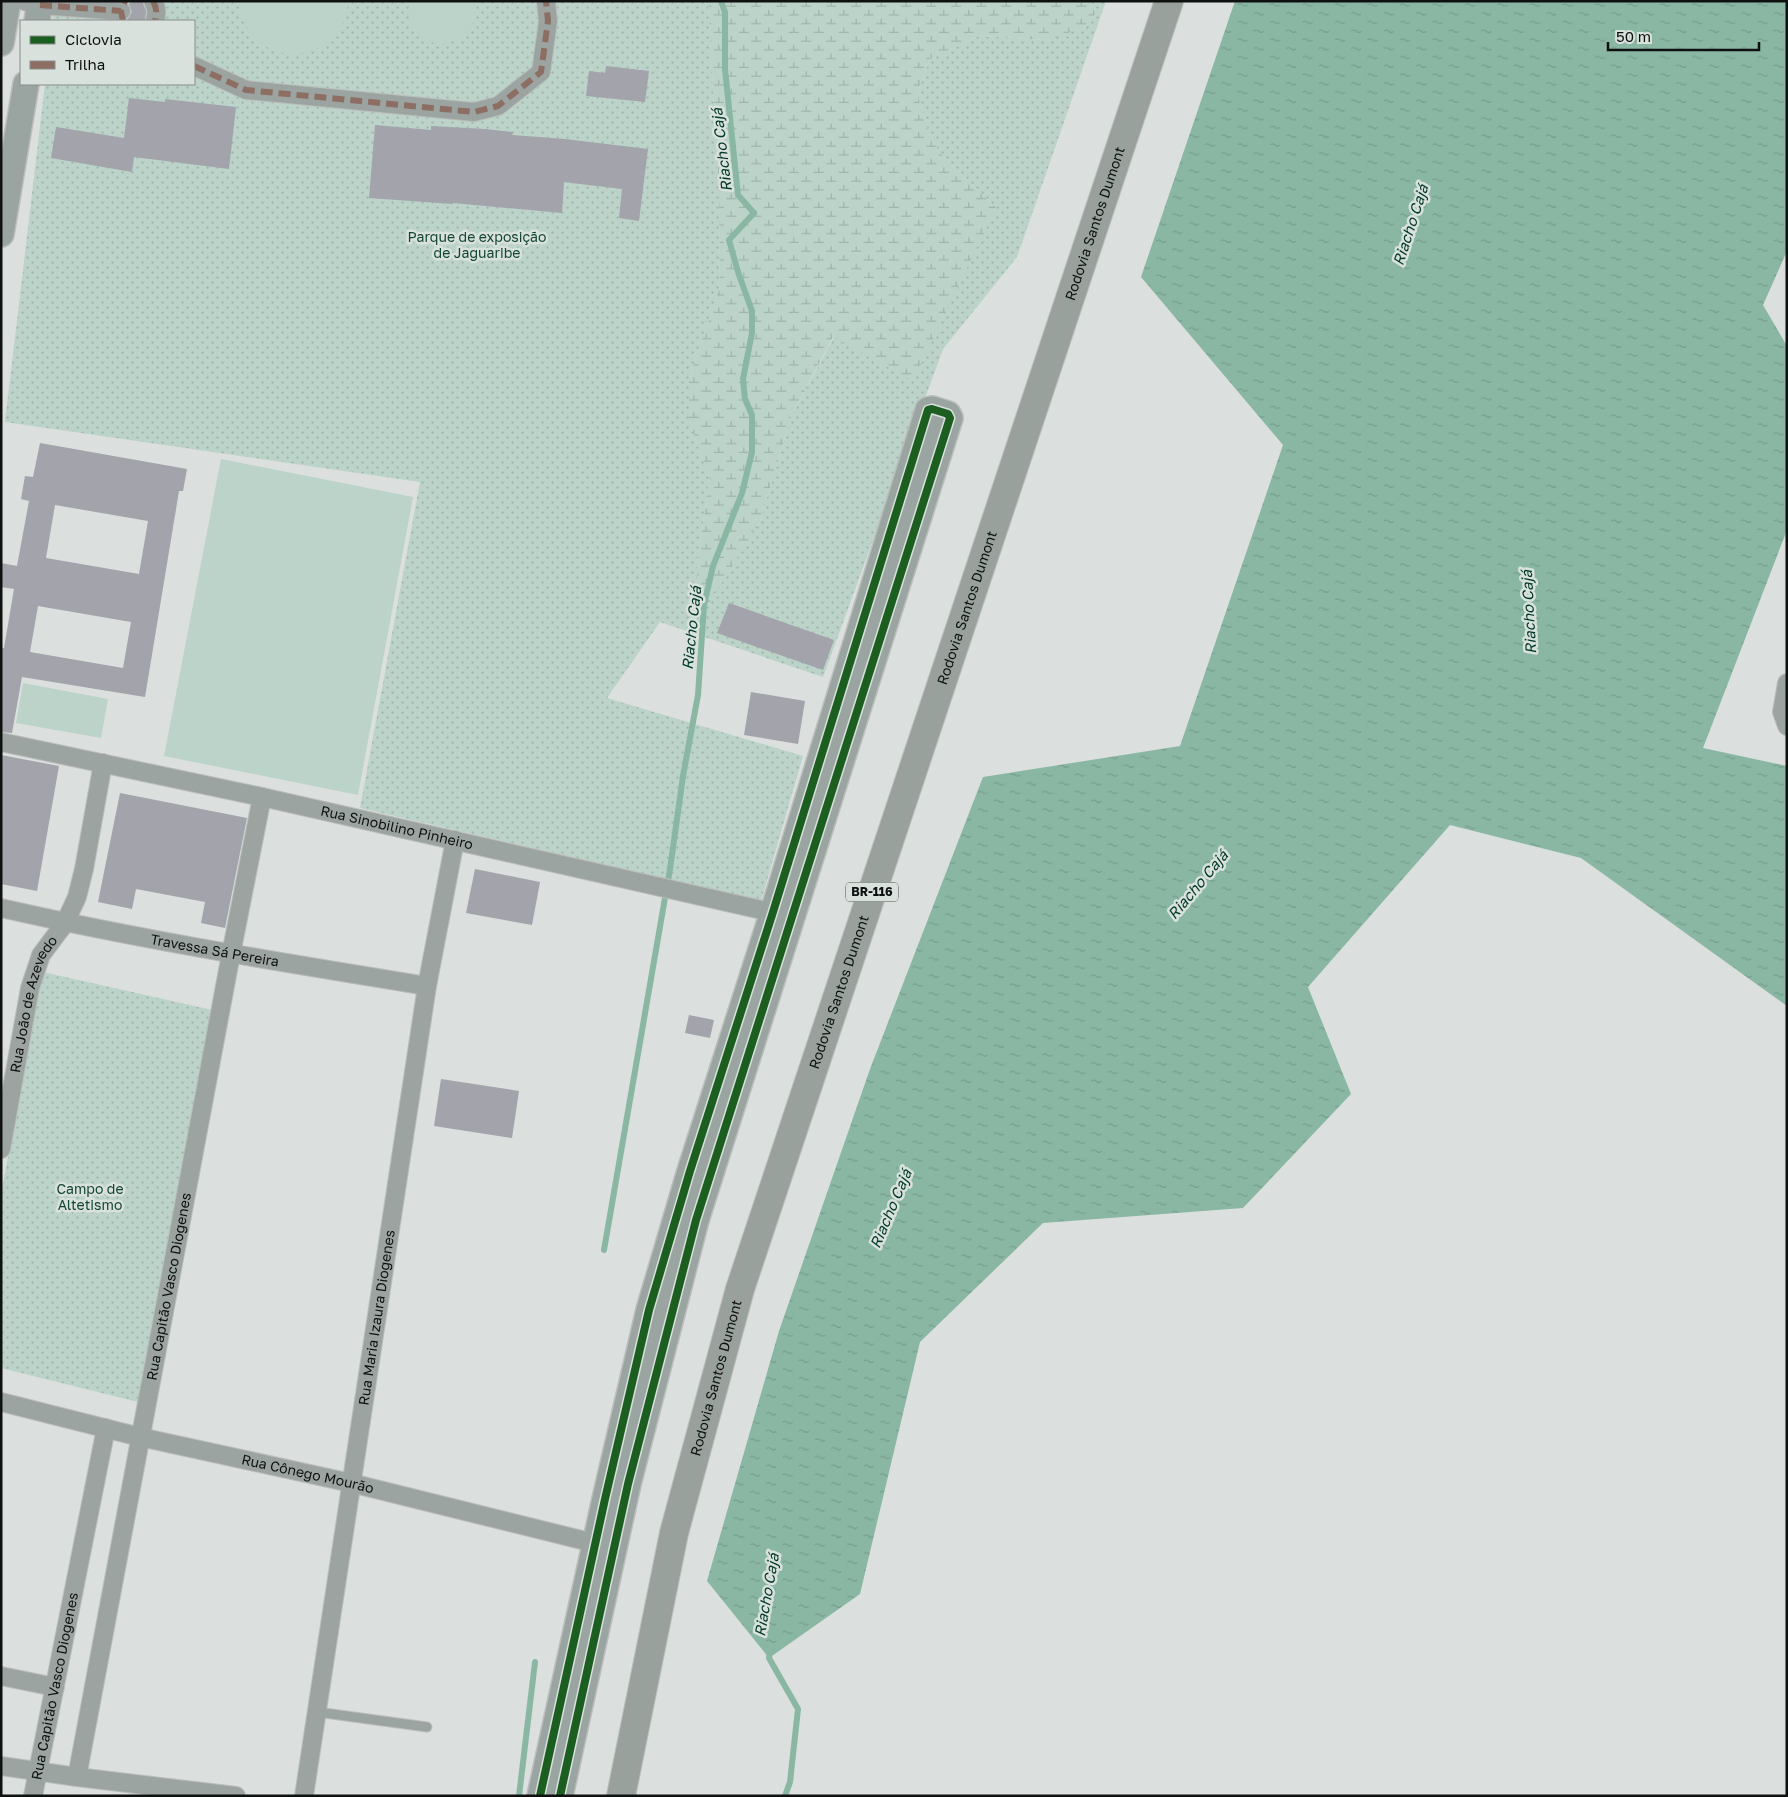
<svg xmlns="http://www.w3.org/2000/svg" width="1788" height="1797" font-family="'Golos Text',sans-serif">
<style>
.grass{fill:url(#grass-dots)}
.wetland{fill:url(#wetland-marsh)}
.pitch{fill:#bbd3c8}
.water{fill:url(#water-ripples)}
.lines{fill:none;stroke-linecap:round;stroke-linejoin:round}
.stream{stroke:#8ab7a4;stroke-width:6}
.building{fill:#a2a3ab;fill-rule:evenodd}
.lane-casing{stroke:#bbbdbc;stroke-width:11}
.street-casing{stroke:#bbbdbc;stroke-width:20}
.secondary-casing{stroke:#bbbdbc;stroke-width:28}
.highway-casing{stroke:#bbbdbc;stroke-width:30}
.lane{stroke:#9ca4a1;stroke-width:9}
.street{stroke:#9ca4a1;stroke-width:18}
.secondary{stroke:#9aa4a0;stroke-width:25}
.highway{stroke:#99a19d;stroke-width:28}
.quiet{stroke:#8d6e63;stroke-width:6;stroke-dasharray:12 6;stroke-linecap:butt}
.cycleway-casing{stroke:#d9e1dd;stroke-width:11}
.cycleway{stroke:#1b5e20;stroke-width:8}
.labels{text-anchor:middle;stroke-width:5;stroke-linejoin:round;paint-order:stroke}
.shield{fill:#d9e1dd;stroke:#4b4f4e;stroke-width:1}
.shield-label{font-size:12px;font-weight:bold;fill:#0e1110}
.street-label{font-size:14px;fill:#0e1110;stroke:#d9e1dd}
.park-label{font-size:14px;fill:#124634;stroke:#d9e1dd}
.water-label{font-size:15px;font-style:italic;fill:#003927;stroke:#d9e1dd}
</style>
<defs>
<pattern id="grass-dots" width="8" height="8" patternUnits="userSpaceOnUse" patternTransform="scale(1.25)"><rect width="8" height="8" fill="#bbd3c8"/><path d="M2 2h.1M6 6h.1" fill="none" stroke="#a0b4ab" stroke-width="1.8" stroke-linecap="round"/></pattern>
<pattern id="wetland-marsh" width="20" height="14" patternUnits="userSpaceOnUse" patternTransform="scale(1.25)"><rect width="20" height="14" fill="#bbd3c8"/><path d="M1 5h8M5 5V1M11 12h8M15 12V8" fill="none" stroke="#a0b4ab"/></pattern>
<pattern id="water-ripples" width="26" height="14" patternUnits="userSpaceOnUse" patternTransform="scale(1.25)"><rect width="26" height="14" fill="#8ab7a4"/><path d="M2 4q2-2 4 0t4 0M15 11q2-2 4 0t4 0" fill="none" stroke="#769c8c"/></pattern>
</defs>
<rect width="100%" height="100%" fill="#dbdfdd"/>
<path class="grass" d="M55 1H708L719 196 720 287 689 378V422L710 477 697 562 760 521 791 417 834 337 996 208 939 152 929 133 917 94 930 59 978 36 1047 40 1094 14 1091 1H1106L1017 257 943 349 823 677 660 622 607 698 803 756 761 901 360 808 420 482 5 422 45 84H194V21H52Z
M43 972 212 1010 142 1403 1 1368V1194Z"/>
<path class="wetland" d="M708 1H1091L1095 14 1082 28 1047 40 978 36 930 59 917 94 929 133 939 152 996 208 913 381 833 337 791 417 760 521 702 615 697 608V562L710 477 689 422V378L720 287 719 196Z"/>
<path class="pitch" d="M239 1H348C348 11 345 22 339 30 307 73 243 55 239 1Z
M410 1H473C489 53 398 62 410 1Z
M221 459 413 497 358 795 164 756Z
M23 683 108 699 101 738 16 723Z"/>
<path class="water" d="M1235 1H1787V251L1763 305 1787 346V530L1703 748 1787 766V1006L1581 858 1450 825 1308 987 1351 1094 1243 1208 1043 1223 920 1342 860 1594 769 1658 707 1581 779 1331 870 1069 983 777 1180 746 1283 445 1141 277Z"/>
<g class="lines">
<path class="stream" d="M604 1250 670 869 683 776 698 695 704 605 713 566 742 493 752 452V415L745 399 743 379 752 333V311L738 272 729 240 754 213 738 195 725 69V12L721 1
M770 1651 769 1658 798 1709 790 1782 785 1796
M519 1796 535 1662"/>
</g>
<path class="building" d="M132 1H142L146 11 145 21H127L132 12 129 4Z
M606 66 649 71 645 102 586 96 589 71 605 73Z
M129 98 165 102V99L236 107 229 169 134 157 132 172 51 158 56 127 124 138Z
M375 125 431 130V126L485 129 513 132 512 135 565 139 648 149 639 221 619 218 622 189 564 182 562 213 453 203V204L369 198Z
M40 443 187 469 183 491H179L145 697 22 677 12 733 1 732V648H4L14 589 1 587V563L17 566 29 501 21 499 25 476 33 477ZM55 505 148 521 139 574 46 558ZM38 606 131 622 123 668 30 652Z
M729 603 834 640 823 670 717 633Z
M751 692 805 701 798 744 744 735Z
M1 755 59 766 37 891 1 884Z
M120 793 247 818 225 928 201 923 205 902 136 889 132 909 98 902Z
M475 869 540 882 532 925 466 913Z
M689 1015 714 1020 710 1038 685 1033Z
M441 1079 519 1091 512 1138 434 1126Z"/>
<g class="lines">
<defs>
<path id="lane" d="M317 1712 427 1727"/>
<g id="street">
<path d="M24 1 40 5 121 11"/>
<path d="M153 1C157 8 157 13 155 21"/>
<path d="M194 66 246 90 474 112 498 106 541 72 548 21 546 1"/>
<path d="M1787 683 1782 712 1787 726"/>
<path id="s1" d="M1 742 262 797 784 915"/>
<path id="s2" d="M1 908C142 940 285 963 427 986"/>
<path id="s3" d="M1 1149 30 988 41 955 65 923 77 897 84 869 103 763"/>
<path id="s4" d="M1 1402 140 1437 351 1483 606 1546"/>
<path d="M1 1676 55 1687"/>
<path d="M1 1766 77 1777 236 1796"/>
<path id="s5" d="M77 1777 231 954 262 797"/>
<path id="s6" d="M33 1796 106 1428"/>
<path id="s7" d="M304 1796 427 986 455 840"/>
</g>
<path id="secondary" d="M37 21 40 1
M1 43 8 1
M1 234 26 84
M540 1796 605 1499 649 1310 690 1171 773 912 928 410 932 409 948 414 950 418 696 1220 628 1484 560 1796"/>
<g id="highway">
<path id="s8" d="M621 1796 674 1533 740 1289 1169 1"/>
</g>
</defs>
<use href="#lane" class="lane-casing"/>
<use href="#street" class="street-casing"/>
<use href="#secondary" class="secondary-casing"/>
<use href="#highway" class="highway-casing"/>
<use href="#lane" class="lane"/>
<use href="#street" class="street"/>
<use href="#secondary" class="secondary"/>
<use href="#highway" class="highway"/>
<path class="quiet" d="M153 1C157 8 157 13 155 21
M40 5 121 11
M123 21 121 11 125 1
M194 66 246 90 474 112 498 106 541 72 548 21 546 1"/>
<defs>
<path id="cycleway" d="M540 1796 605 1499 649 1310 690 1171 773 912 928 410 932 409 948 414 950 418 696 1220 628 1484 560 1796"/>
</defs>
<use href="#cycleway" class="cycleway-casing"/>
<use href="#cycleway" class="cycleway"/>
</g>
<g class="labels">
<rect class="shield" x="846" y="882.5" width="52" height="19" rx="4"/>
<g class="shield-label">
<text x="872" y="896">BR-116</text>
</g>
<g class="street-label">
<text dy="5" stroke="none"><textPath href="#s8" startOffset="1644">Rodovia Santos Dumont</textPath></text>
<text dy="5" stroke="none"><textPath href="#s8" startOffset="1239">Rodovia Santos Dumont</textPath></text>
<text dy="5" stroke="none"><textPath href="#s1" startOffset="405">Rua Sinobilino Pinheiro</textPath></text>
<text dy="5" stroke="none"><textPath href="#s2" startOffset="218">Travessa Sá Pereira</textPath></text>
<text dy="5" stroke="none"><textPath href="#s8" startOffset="834">Rodovia Santos Dumont</textPath></text>
<text dy="5" stroke="none"><textPath href="#s3" startOffset="149">Rua João de Azevedo</textPath></text>
<text dy="5" stroke="none"><textPath href="#s5" startOffset="499">Rua Capitão Vasco Diogenes</textPath></text>
<text dy="5" stroke="none"><textPath href="#s7" startOffset="484">Rua Maria Izaura Diogenes</textPath></text>
<text dy="5" stroke="none"><textPath href="#s8" startOffset="429">Rodovia Santos Dumont</textPath></text>
<text dy="5" stroke="none"><textPath href="#s4" startOffset="315">Rua Cônego Mourão</textPath></text>
<text dy="5" stroke="none"><textPath href="#s6" startOffset="112">Rua Capitão Vasco Diogenes</textPath></text>
</g>
<g class="park-label">
<text x="477" y="242">Parque de exposição<tspan x="477" dy="16">de Jaguaribe</tspan></text>
<text x="90" y="1194">Campo de<tspan x="90" dy="16">Altetismo</tspan></text>
</g>
<g class="water-label">
<text transform="translate(722 150) rotate(-97)" y="5">Riacho Cajá</text>
<text transform="translate(1411 225) rotate(-72)" y="5">Riacho Cajá</text>
<text transform="translate(1529 612) rotate(-93)" y="5">Riacho Cajá</text>
<text transform="translate(692 628) rotate(-84)" y="5">Riacho Cajá</text>
<text transform="translate(1198 885) rotate(-50)" y="5">Riacho Cajá</text>
<text transform="translate(891 1209) rotate(-67)" y="5">Riacho Cajá</text>
<text transform="translate(767 1595) rotate(-80)" y="5">Riacho Cajá</text>
</g>
</g>
<rect width="1788" height="1797" fill="none" stroke="#0e1110" stroke-width="5"/>
<rect x="20" y="20" width="175" height="65" fill="#d9e1dd" stroke="#888e8b"/>
<rect x="30" y="36" width="25" height="8" fill="#1b5e20" stroke="#888e8b"/>
<text x="65" y="45" font-size="15" fill="#0e1110">Ciclovia</text>
<rect x="30" y="61" width="25" height="8" fill="#8d6e63" stroke="#888e8b"/>
<text x="65" y="70" font-size="15" fill="#0e1110">Trilha</text>
<path d="M1608 42v8h151v-8" fill="none" stroke="#0e1110" stroke-width="2.5"/>
<text x="1616" y="42" font-size="15" fill="#0e1110" stroke="#d9e1dd" stroke-width="4" paint-order="stroke">50 m</text>
</svg>
